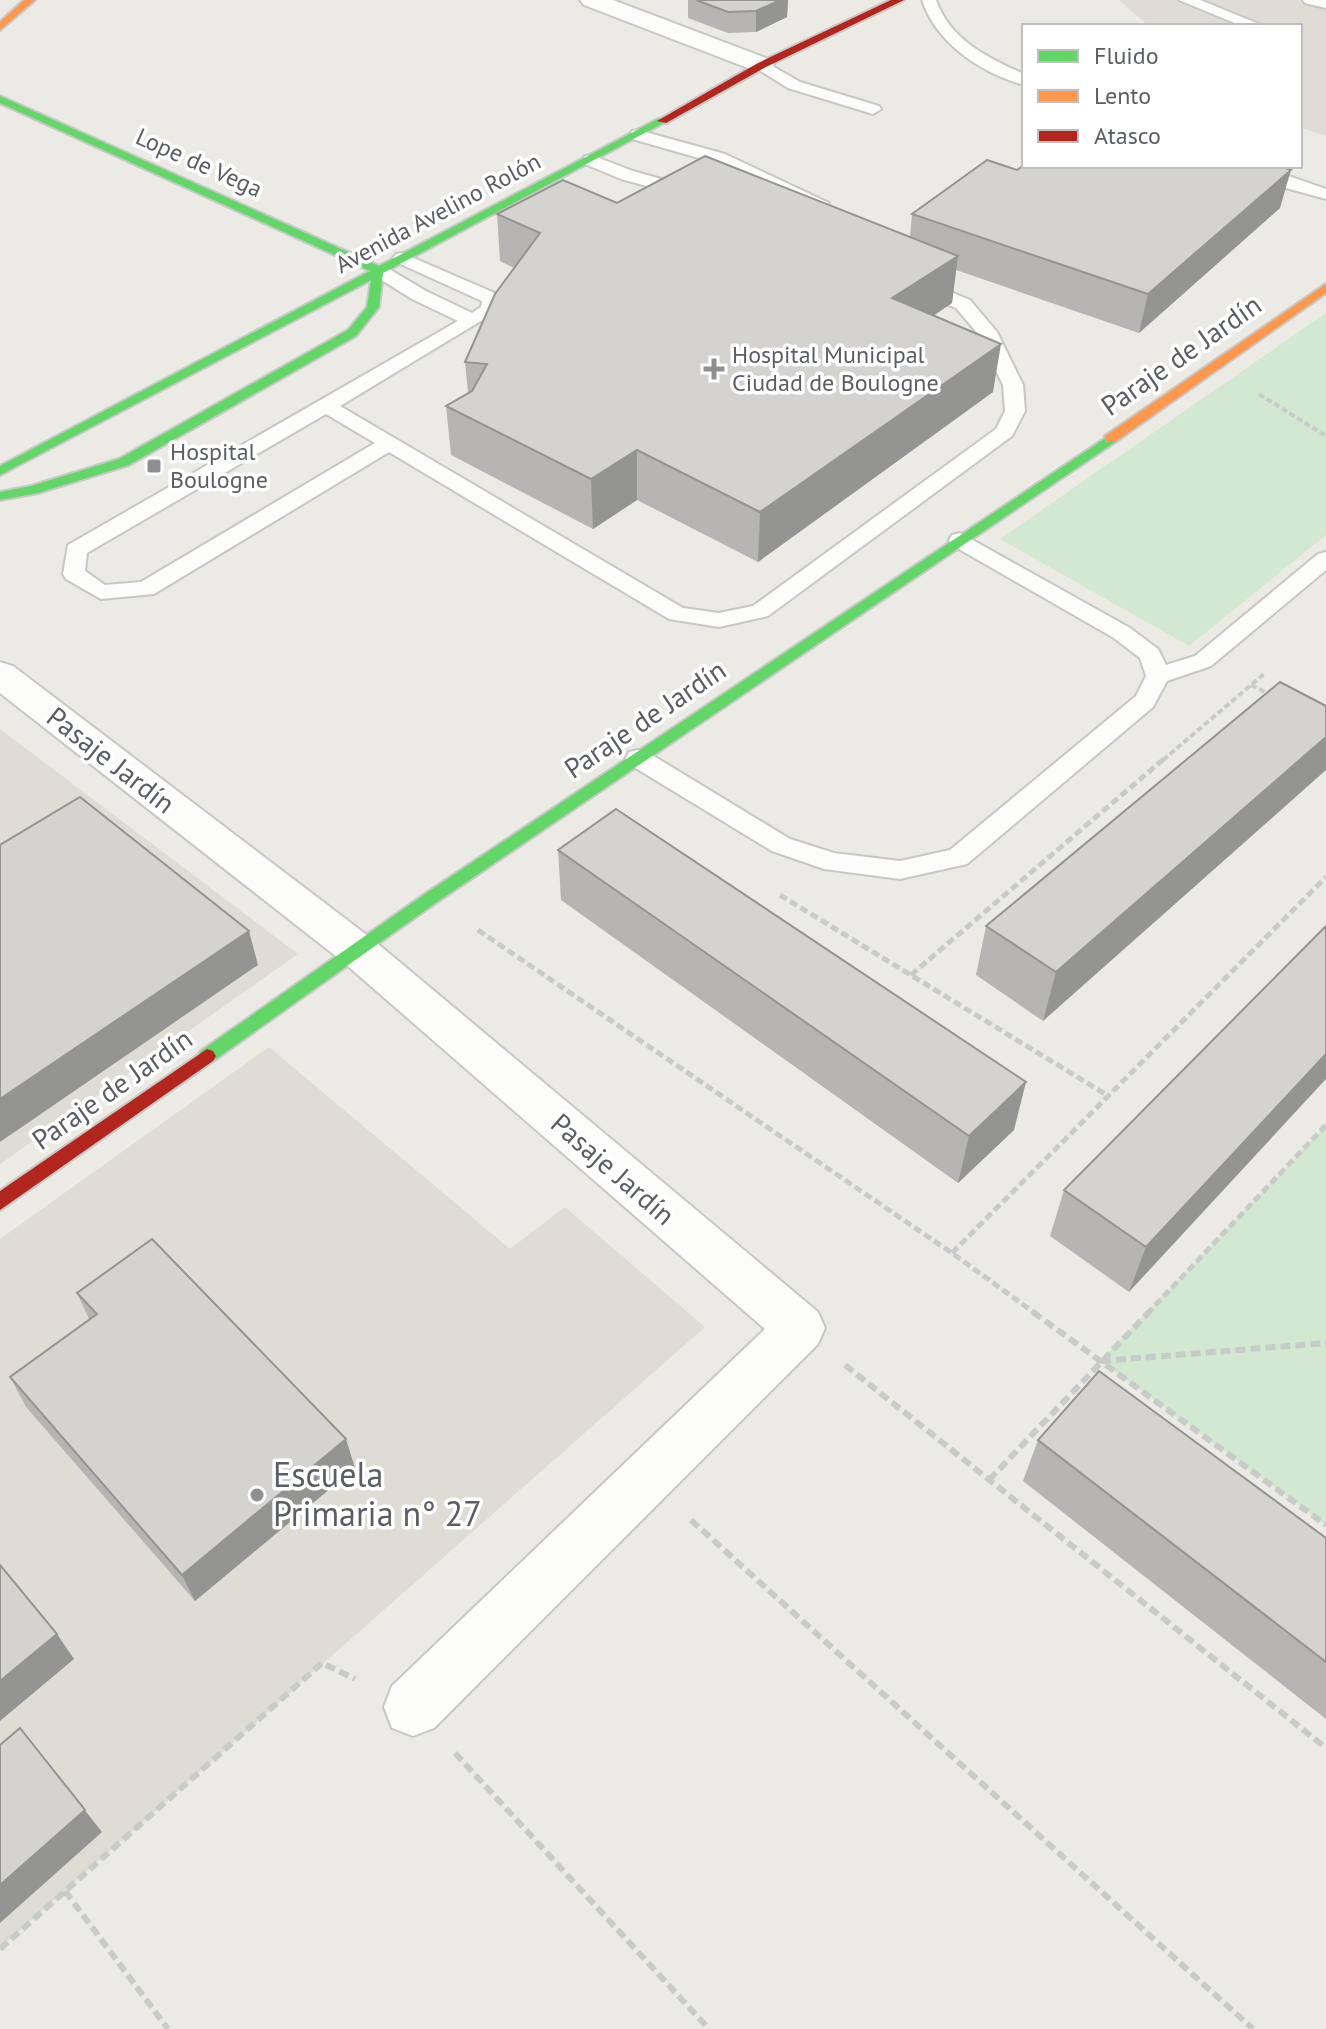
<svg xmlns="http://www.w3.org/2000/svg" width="1326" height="2029" font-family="'PT Sans',sans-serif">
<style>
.education{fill:#dedcd4}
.green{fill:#d2e8d0}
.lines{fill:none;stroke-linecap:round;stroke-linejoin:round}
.lane-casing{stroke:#c7c7c5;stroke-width:4}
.street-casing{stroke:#c7c7c5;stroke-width:4}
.fast-casing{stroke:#c7c8c7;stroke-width:4}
.slow-casing{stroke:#c7c8c7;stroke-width:4}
.jam-casing{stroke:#c7c8c7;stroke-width:4}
.path-far2{stroke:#c7ccca;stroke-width:4;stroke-dasharray:6 3;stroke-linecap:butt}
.path-far1{stroke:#c7ccca;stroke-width:5;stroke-dasharray:8 4;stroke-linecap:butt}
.path{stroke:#c7ccca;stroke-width:6;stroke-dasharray:10 5;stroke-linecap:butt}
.lane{fill:#fcfcfb;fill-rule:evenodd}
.street{fill:#fcfcfb;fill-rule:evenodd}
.fast{fill:#63d668;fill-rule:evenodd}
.slow{fill:#ff974d;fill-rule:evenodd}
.jam{fill:#b3261e;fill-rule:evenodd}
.wall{fill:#b6b5b3}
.shaded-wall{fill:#949492}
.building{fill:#d4d3d0;stroke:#949492;stroke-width:2}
.poi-dot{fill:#8d8f90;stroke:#fff;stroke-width:3}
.labels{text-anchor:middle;stroke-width:7;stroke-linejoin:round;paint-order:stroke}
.far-street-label{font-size:24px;fill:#5a5e63;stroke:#fff}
.far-poi-label{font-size:24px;fill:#5a5e63;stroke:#fff;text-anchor:start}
.street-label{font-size:28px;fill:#5a5e63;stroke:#fff}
.near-poi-label{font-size:34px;fill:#5a5e63;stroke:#fff;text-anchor:start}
</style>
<rect width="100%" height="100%" fill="#ebeae5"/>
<path class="education" d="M1119 0H1326V136L1300 127V26H1149Z
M0 729 298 954 0 1164Z
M269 1047 510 1249 565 1207 705 1327 0 1948V1239Z"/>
<path class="green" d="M1326 313V535L1189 646 1000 539Z
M1326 1125V1525L1100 1361Z"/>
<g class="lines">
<defs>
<path id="lane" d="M922 0H936C950 40 988 58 1024 74V85C981 73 936 43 922 0Z
M1179 0H1200L1264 26H1242Z
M1303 0H1326V8L1305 3Z
M762 60 800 82 879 106 881 109 873 114 788 88 756 68 754 65Z
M638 130 725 154 829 203 826 207H814L713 162 632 139 630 135 632 131Z
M591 155 633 171 696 189 699 193 690 198 621 179 585 164 583 160 585 156Z
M1237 166H1260L1326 189V199L1275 185Z
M402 253 497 294 501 303 499 310 340 406 683 608 719 613 753 606 996 429 1005 411 1003 385 978 334 956 308 910 289 908 285 910 281H924L970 300 997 332 1023 385 1025 411 1012 436 768 616 719 627 669 619 389 452 154 594 101 599 66 579 63 574 68 545 458 321 412 299 372 274 369 270 372 266H384L426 291 472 313 481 307 482 301 396 262 393 258 396 254ZM326 414 375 443 141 582 105 585 85 571 87 553Z
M960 533 1130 628 1158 649 1166 665 1195 656 1318 554 1326 552V570L1211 666 1167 681 1153 707 967 864 958 866 900 879 824 869 772 851 629 764 626 758 629 752 638 750 647 752 790 839 834 853 900 861 950 850 1136 696 1146 676 1140 658 1114 638 952 545 949 540 952 535Z"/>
<path id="street" d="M580 0H613L771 60 774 65 771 70H753L584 5Z
M0 662 13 666 372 939 818 1312 825 1328 818 1344 434 1728 413 1736 392 1728 384 1707 392 1686 765 1329 342 961 0 693Z"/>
<path id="fast" d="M0 96 379 266 658 119 667 121 383 273 379 307 356 336 129 465 38 493 0 500V492L31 486 119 459 348 330 367 307 371 280 0 475V466L370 271 0 103Z
M1110 435 1115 436V442L437 902 213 1061H201L198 1056 201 1051 425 894Z"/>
<path id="slow" d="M24 0H35L0 30V22Z
M1326 284V293L1115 442H1105V436Z"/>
<path id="jam" d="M891 0H904L766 67 666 123 657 121 758 63Z
M207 1049 213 1051 216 1056 213 1061 0 1210V1191Z"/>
</defs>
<use href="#lane" class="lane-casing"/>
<use href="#street" class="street-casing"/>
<use href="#fast" class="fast-casing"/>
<use href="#slow" class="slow-casing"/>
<use href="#jam" class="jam-casing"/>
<path class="path-far2" d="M1259 394 1326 436
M1251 685 1271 695
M1163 760 1264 674"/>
<path class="path-far1" d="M780 895 1110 1097
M478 930 952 1253 1036 1314
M911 975 1165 758
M952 1253 1326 877
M1147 1314 1326 1125"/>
<path class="path" d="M1033 1312 1326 1525
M1101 1361 1326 1343
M845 1365 1326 1748
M989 1480 1149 1312
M691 1520 1253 2029
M455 1753 709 2029
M65 1891 168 2029
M0 1949 322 1663 355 1679"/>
<use href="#lane" class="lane"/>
<use href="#street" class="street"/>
<use href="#fast" class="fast"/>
<use href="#slow" class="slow"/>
<use href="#jam" class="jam"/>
</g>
<path class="wall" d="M688 0H788L787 17 756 32 728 33 688 18Z
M1017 170 1280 208 1139 333 956 270 952 303 933 316 993 392 758 562 637 500 593 529 451 455 446 406 468 393 465 362 514 268 500 261 497 214 617 203 910 237 912 214Z
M1326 706 1043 1021 976 975 986 926Z
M558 850 1014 1130 958 1183 561 900Z
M1326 926 1129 1292 1050 1236 1064 1190Z
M77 1293 355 1468 195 1601 26 1407 10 1377 89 1319Z
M1038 1440 1326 1538V1719L1023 1481Z"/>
<path class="shaded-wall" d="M780 0H788L787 17 756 32V11Z
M1291 170 1280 208 1139 333 1148 294Z
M958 256 952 303 887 347 892 298Z
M1001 344 993 392 758 562 760 512Z
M637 450V500L593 529 591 479Z
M1326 737V770L1043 1021 1056 972Z
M249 931 258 965 0 1142V1099Z
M1326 1054V1079L1129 1292 1146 1247Z
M1026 1082 1014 1130 958 1183 969 1136Z
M346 1439 355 1468 195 1601 182 1575Z
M57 1634 74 1659 0 1721V1681Z
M20 1728 102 1832 0 1923V1885Z"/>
<path class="building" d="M696 0H780L756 11 728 12Z
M705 156 958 256 892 298 1001 344 760 512 637 450 591 479 446 406 472 391 487 364 465 362 495 294 540 233 497 214 563 180 617 203Z
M987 160 1017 170 1024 165V166H1279L1291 170 1148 294 912 214Z
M1280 682 1326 706V737L1056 972 986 926Z
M80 797 249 931 0 1099V845Z
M616 809 1026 1082 969 1136 558 850Z
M1326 926V1054L1146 1247 1064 1190Z
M152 1239 346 1439 182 1575 10 1377 97 1314 77 1293Z
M1099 1371 1326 1538V1662L1038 1440Z
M0 1565 57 1634 0 1681Z
M20 1728 85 1810 0 1885V1745Z"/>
<g class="poi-dot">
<path d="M710 357h8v8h8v8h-8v8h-8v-8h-8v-8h8z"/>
<rect x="146" y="458" width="16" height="16" rx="4"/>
<circle cx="257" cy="1495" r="8"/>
</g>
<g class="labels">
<g class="far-street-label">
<text transform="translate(199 163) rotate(24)" y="8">Lope de Vega</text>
<text transform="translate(438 213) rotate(-28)" y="8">Avenida Avelino Rolón</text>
</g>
<g class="far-poi-label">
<text x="732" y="363">Hospital Municipal<tspan x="732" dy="28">Ciudad de Boulogne</tspan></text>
<text x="170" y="460">Hospital<tspan x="170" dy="28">Boulogne</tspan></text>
</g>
<g class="street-label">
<text transform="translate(1181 355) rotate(-35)" y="10">Paraje de Jardín</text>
<text transform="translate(645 719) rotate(-34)" y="10">Paraje de Jardín</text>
<text transform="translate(111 760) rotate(38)" y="10">Pasaje Jardín</text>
<text transform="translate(112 1089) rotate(-35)" y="10">Paraje de Jardín</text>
<text transform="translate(613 1169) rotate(41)" y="10">Pasaje Jardín</text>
</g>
<g class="near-poi-label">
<text x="273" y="1487">Escuela<tspan x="273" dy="39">Primaria n° 27</tspan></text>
</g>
</g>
<rect x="1022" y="24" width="280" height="144" fill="#ffffff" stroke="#bdbfc1" stroke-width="2"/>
<rect x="1038" y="50" width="40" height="12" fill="#63d668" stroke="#bdbfc1" stroke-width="2"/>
<text x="1094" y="64" font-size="24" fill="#5a5e63">Fluido</text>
<rect x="1038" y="90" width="40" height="12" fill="#ff974d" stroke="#bdbfc1" stroke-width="2"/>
<text x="1094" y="104" font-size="24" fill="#5a5e63">Lento</text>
<rect x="1038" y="130" width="40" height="12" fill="#b3261e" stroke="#bdbfc1" stroke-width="2"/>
<text x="1094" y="144" font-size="24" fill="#5a5e63">Atasco</text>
</svg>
